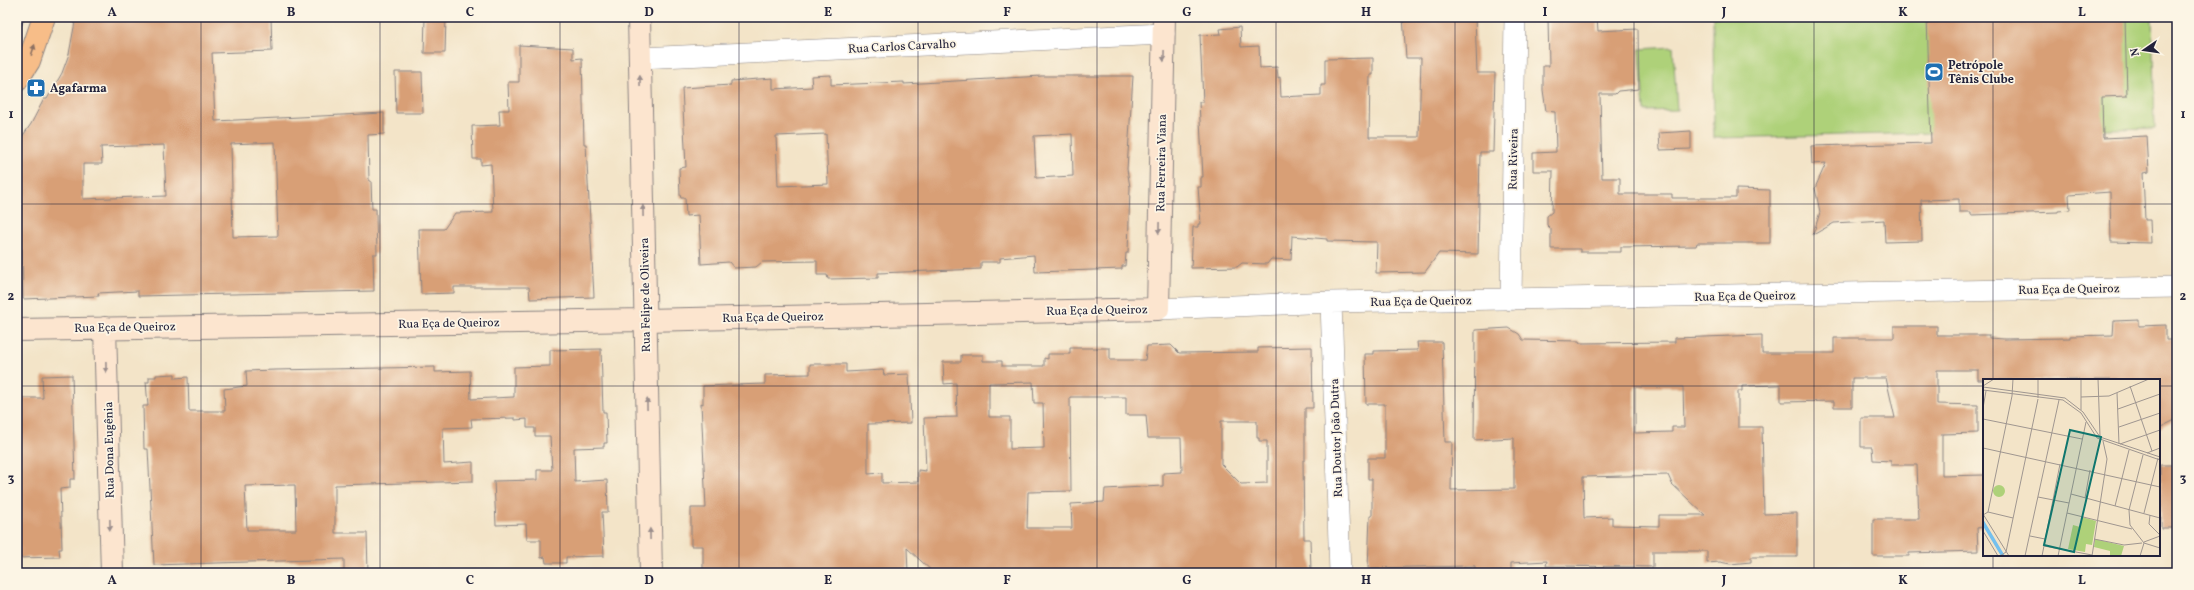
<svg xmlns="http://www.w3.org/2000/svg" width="2194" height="590" font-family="Vollkorn,serif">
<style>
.green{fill:#aed179;stroke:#687a5a}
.building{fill:#d89f76;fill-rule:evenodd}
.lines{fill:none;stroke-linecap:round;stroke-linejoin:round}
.lane-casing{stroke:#8a8382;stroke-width:12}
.street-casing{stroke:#8a8382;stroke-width:22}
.secondary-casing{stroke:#8a8382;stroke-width:24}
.primary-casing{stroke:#8a8382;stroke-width:24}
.lane{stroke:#fff;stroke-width:10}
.street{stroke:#fff;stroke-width:21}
.secondary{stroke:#fce5cf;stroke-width:22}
.primary{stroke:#f7bd88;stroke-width:22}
.oneway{fill:#8c7062}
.oneway2{fill:#9a8d8c}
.grid{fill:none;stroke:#22223b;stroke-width:1;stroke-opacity:0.55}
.labels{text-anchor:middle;stroke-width:3.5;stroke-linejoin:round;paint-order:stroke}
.street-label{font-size:12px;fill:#22223b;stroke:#fcf5e5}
.poi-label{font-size:12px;font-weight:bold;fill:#22223b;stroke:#fcf5e5;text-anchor:start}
.inset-road{fill:none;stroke:#9f9690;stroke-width:1}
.view{fill:#0f766e;fill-opacity:0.15;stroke:#0f766e;stroke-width:2}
.inset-edge{fill:none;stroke:#22223b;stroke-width:2}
.neatline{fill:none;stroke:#22223b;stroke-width:1.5}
.grid-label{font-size:13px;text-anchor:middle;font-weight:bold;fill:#22223b}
</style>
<rect width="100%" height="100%" fill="#fcf5e5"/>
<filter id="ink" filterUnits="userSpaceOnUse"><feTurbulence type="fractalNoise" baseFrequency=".025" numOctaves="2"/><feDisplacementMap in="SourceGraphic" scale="8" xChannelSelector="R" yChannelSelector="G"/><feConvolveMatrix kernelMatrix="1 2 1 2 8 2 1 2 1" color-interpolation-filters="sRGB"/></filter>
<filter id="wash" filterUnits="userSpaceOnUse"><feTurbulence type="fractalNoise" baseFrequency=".012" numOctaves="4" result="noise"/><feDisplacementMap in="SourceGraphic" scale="16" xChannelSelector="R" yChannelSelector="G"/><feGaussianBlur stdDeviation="0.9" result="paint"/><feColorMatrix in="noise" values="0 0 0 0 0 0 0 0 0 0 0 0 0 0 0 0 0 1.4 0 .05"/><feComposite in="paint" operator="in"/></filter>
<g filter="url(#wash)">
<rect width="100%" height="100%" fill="#f3e4c8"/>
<path class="green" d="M1713 17H2152L2155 128 1714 138Z
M1673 47 1677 110 1644 111 1640 49Z"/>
<g id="blocks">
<path class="building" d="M76 17H271L272 51 212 53 215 121 384 113V134L368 135 369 181H371L372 209H376L377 254H373L374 291 138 296V291L98 293 99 296 23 299 22 249H17V144L31 124 44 99H47L62 73 69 54ZM275 142 278 236 233 237 231 144ZM164 145 166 196 83 199V164H102L101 147Z
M425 17H446L445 53H424Z
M1403 17H1475L1477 73H1495L1493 152H1480L1478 254 1439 253 1425 272 1376 273 1377 242 1327 241V239L1292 236 1291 260 1271 259 1267 264 1242 263 1237 267 1191 268 1193 227H1198V224H1201L1198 187H1201V177H1203L1199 102H1203L1200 35 1221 34 1220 29 1240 27 1241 47 1259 46 1260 68 1277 67 1278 78 1280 77 1281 97 1321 95V85H1325V59L1373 58V75H1370L1369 137H1419L1421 58H1406Z
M1548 17H1597L1598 31 1638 29 1639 89 1618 91 1615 94H1600L1602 178H1620V194H1672V198H1736V189L1770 190V243H1697L1696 246 1621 247V252H1580V249H1551V229L1547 225V216L1552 212 1553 171H1533V153L1556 152 1555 112 1546 111 1543 90V66H1549Z
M1927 17H2125L2127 96 2102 97 2103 138 2147 136 2149 172 2143 173 2145 220H2150L2151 243 2111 242 2110 192 2069 195 2070 210 2058 211V212L1971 215V212H1959V199L1921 200 1922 241 1885 242 1884 220 1834 223 1813 235 1820 212 1815 188 1826 163 1812 164 1811 146 1931 143Z
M519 45 573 48V59L582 58 584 144H586L594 297 530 299 529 287H454V293L421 294 419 229H444L455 213 493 212 491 164 481 165V159H473L472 126 500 125 499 110H509L508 82H519Z
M395 72H422L423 113H396Z
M831 75V85L904 82V84L1042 76H1133L1127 169 1130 187 1128 253H1126L1125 266H1122V269L1035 272 1034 255 1000 258V262H981V269L878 273V278L828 279 827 275H817V261L762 262 756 267 734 268 729 262 701 264 699 215 686 216 685 198H681L680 195 679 168 686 167 682 88 731 85V81L773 78V89L812 87 811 76ZM826 134 828 184 778 186 776 136ZM1072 134 1073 176 1036 178 1034 136Z
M1691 131V149L1660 150 1659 133Z
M2139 320V326L2166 325V340H2174L2177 419 2159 428V380H1978V370H1937V404L1978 405V433L1942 434V476L1984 475V521L1983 527 1977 528 1978 551 1909 553V556H1873V519H1919L1917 465H1891V461L1873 460 1872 447H1861V418H1895L1886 378H1852V407H1834V401L1781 402V385L1742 386V391H1738V427H1762L1764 514 1797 513V557H1751V562L1730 564 1720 562 1707 563V551H1653V567L1546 566 1547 561 1511 563V571L1475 572V566L1368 568 1370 516H1372V479H1368V458H1385V404H1366L1365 354H1374V351L1418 350 1417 342H1442L1445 442H1452L1451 490 1514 489V438L1474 440 1475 330 1509 328 1519 334 1523 340 1579 341 1580 343 1675 342V338L1762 335V353H1834V338H1894V326H1937V335H1989V338L2004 339 2070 338V336L2113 335 2114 321ZM1635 387H1683L1684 427H1672V432L1635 433ZM1668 475 1672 484 1705 515H1659V526L1612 525V517L1584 518 1583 477Z
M1171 345 1179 353 1258 352V348L1312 347 1313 408H1305V460H1303L1304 539H1310L1311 571 934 573 907 548 908 573H703V546H691V508H706L701 403 703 404V386L765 384V375L810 374V364H846V372L883 370 884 375 909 374 911 423 868 424V474L882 473V483L918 482V470L926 471 924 418 957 417 956 383 944 384 943 362H961V355H983V361H1002V366H1044V358L1048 359V354H1070V348H1110V360H1145L1147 346ZM1033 382 1034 403H1043L1044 448 1010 449V417H989V383ZM1070 397H1126V415H1146L1148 438H1181L1182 472 1163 473V486L1105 489 1104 502 1071 504 1072 528H1027L1028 492 1071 491ZM1221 421H1257V438H1259V441H1267V483L1241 484 1221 464Z
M601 349 603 412H606L607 443H604V447L574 448 575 482 607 480 608 512H602L604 556 566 557V563H546L545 557 541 558V540H527L526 524 496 525 494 481 537 480V470H552L550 436H535V428H527V419L515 420V418L471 419 472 427 443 428 444 464 473 462V481L335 485V533H367L368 573H344V559L154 565 148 449H144L143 406H148L146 382H149V377H156V375L175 374V378L188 377 189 411H225L224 389 247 386 246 371 275 370 435 367V372L470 371 471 399 514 397V367L550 366V350ZM295 485 296 530H247L245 486Z
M72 375 75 479H70V488L60 489 62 549H59L60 557 17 558V398H43L42 376Z
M2160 465H2177V528H2161Z"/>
</g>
</g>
<g filter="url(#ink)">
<use href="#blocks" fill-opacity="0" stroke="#8a8382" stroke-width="1"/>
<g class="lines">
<defs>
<path id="lane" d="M17 22 19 17"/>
<path id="street" d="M640 58 1164 34
M1511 300 1515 17
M1331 302 1340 573
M1158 309 1331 302 2177 287"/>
<path id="secondary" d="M639 17 651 573
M105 328 112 573
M17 330 645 320 1158 309 1164 17"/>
<path id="primary" d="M17 80 29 61 44 17"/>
</defs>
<use href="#lane" class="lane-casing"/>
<use href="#street" class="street-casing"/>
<use href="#secondary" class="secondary-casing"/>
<use href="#primary" class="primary-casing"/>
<use href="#lane" class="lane"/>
<use href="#street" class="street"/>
<use href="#secondary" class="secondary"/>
<use href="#primary" class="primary"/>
</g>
<defs><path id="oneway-solid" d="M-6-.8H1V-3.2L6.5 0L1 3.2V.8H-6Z"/></defs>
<use class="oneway" href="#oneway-solid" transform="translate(33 50) rotate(-72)"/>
<g class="oneway2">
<use href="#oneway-solid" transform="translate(1164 56) rotate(91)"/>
<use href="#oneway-solid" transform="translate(640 81) rotate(-91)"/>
<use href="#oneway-solid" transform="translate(643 211) rotate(-91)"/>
<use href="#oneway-solid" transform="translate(1159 228) rotate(91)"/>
<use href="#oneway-solid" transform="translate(106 367) rotate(89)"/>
<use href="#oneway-solid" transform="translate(647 404) rotate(-91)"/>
<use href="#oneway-solid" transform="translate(110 525) rotate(89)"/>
<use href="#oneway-solid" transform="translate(650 534) rotate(-91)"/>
</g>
</g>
<path class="grid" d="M201 17V573M380 17V573M560 17V573M739 17V573M918 17V573M1097 17V573M1276 17V573M1455 17V573M1634 17V573M1814 17V573M1993 17V380M17 204H2177M17 386H1984M2159 386H2177M1993 555V573"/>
<defs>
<symbol id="stadium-square" viewBox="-11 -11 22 22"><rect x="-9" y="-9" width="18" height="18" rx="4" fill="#1f6fb2" stroke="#fcf5e5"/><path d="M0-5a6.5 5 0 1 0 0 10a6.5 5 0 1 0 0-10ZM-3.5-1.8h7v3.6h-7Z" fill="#fff"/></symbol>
<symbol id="pharmacy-square" viewBox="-11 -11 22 22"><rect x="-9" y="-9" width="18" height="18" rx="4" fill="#1f6fb2" stroke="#fcf5e5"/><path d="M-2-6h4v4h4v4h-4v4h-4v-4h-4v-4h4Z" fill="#fff"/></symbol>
</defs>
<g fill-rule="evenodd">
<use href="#stadium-square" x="1923" y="61" width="22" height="22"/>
<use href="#pharmacy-square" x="25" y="77" width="22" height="22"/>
</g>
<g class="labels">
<g class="street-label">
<text transform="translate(902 46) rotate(-3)" y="4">Rua Carlos Carvalho</text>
<text transform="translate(1513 159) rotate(-89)" y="4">Rua Riveira</text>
<text transform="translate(1161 163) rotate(-89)" y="4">Rua Ferreira Viana</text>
<text transform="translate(2069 289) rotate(-1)" y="4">Rua Eça de Queiroz</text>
<text transform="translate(645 295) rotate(-91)" y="4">Rua Felipe de Oliveira</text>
<text transform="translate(1745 296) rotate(-1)" y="4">Rua Eça de Queiroz</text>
<text transform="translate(1421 301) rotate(-1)" y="4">Rua Eça de Queiroz</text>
<text transform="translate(1097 310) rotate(-1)" y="4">Rua Eça de Queiroz</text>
<text transform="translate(773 317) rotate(-1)" y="4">Rua Eça de Queiroz</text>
<text transform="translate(449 323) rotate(-1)" y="4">Rua Eça de Queiroz</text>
<text transform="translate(125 327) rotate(-1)" y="4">Rua Eça de Queiroz</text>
<text transform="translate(1336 438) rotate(-92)" y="4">Rua Doutor João Dutra</text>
<text transform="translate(109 450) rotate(-91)" y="4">Rua Dona Eugênia</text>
</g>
<g class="poi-label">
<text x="1948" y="69">Petrópole<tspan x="1948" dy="14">Tênis Clube</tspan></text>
<text x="50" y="92">Agafarma</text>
</g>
</g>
<g transform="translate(1983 379)">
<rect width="177" height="177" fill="#f3e4c8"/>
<path d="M10 112a6 6 0 1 1 12 0a6 6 0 1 1-12 0ZM99 138 113 142 109 166 103 165 102 173 85 170 90 146 97 148ZM112 160 141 167 138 177H127V172L111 168Z" fill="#aed179"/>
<path d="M0 140 22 177H18L0 147Z" fill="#74c0ee"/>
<path class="inset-road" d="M115 0 117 57M0 7 11 0M147 7 169 72M0 8 82 19 100 33 117 58 177 78M0 11 80 21 98 34 114 59 177 81M134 14 136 65M98 18 126 17 166 0M55 19V0M0 29 3 12M135 30 177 15M98 31V0M0 40 99 60M136 48 177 34M137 65 177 51M0 69 177 108M164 74 177 69M88 115 177 139M55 118 86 124M102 119 107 91M132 127 146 71M5 133 30 139M84 134 149 150M161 134 175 79M0 135 26 177M0 136 5 133 29 17 30 0M167 136 166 145 177 156M0 152 15 177M47 157 62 160M111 160 141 166 159 164M161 163 177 157M161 164 177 169M61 167 109 176M17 177 23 173 55 20M42 177 76 21M59 177 77 85M75 177 103 43M109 177 124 80 120 62M157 177 161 164 147 146 146 131 160 76"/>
<path class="view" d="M87 51 118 58 91 173 61 166Z"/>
<rect width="177" height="177" class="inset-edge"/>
</g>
<rect width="2194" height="590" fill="none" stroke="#fcf5e5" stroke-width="44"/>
<g transform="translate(2144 50) rotate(257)" stroke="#fcf5e5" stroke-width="3" paint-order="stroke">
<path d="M0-3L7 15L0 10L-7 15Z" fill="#22223b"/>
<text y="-6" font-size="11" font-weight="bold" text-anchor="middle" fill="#22223b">N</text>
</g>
<rect x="22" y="22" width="2150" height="546" class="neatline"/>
<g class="grid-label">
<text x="112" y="16">A</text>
<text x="291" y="16">B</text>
<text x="470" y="16">C</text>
<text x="649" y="16">D</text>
<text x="828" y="16">E</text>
<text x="1007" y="16">F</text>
<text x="1187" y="16">G</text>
<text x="1366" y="16">H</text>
<text x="1545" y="16">I</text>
<text x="1724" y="16">J</text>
<text x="1903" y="16">K</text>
<text x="2082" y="16">L</text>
<text x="11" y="118">1</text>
<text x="2183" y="118">1</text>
<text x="11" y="300">2</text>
<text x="2183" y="300">2</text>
<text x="11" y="482">3</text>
<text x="2183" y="482">3</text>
<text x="112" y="584">A</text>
<text x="291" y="584">B</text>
<text x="470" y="584">C</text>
<text x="649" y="584">D</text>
<text x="828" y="584">E</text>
<text x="1007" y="584">F</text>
<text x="1187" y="584">G</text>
<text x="1366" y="584">H</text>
<text x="1545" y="584">I</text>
<text x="1724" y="584">J</text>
<text x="1903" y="584">K</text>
<text x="2082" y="584">L</text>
</g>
</svg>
